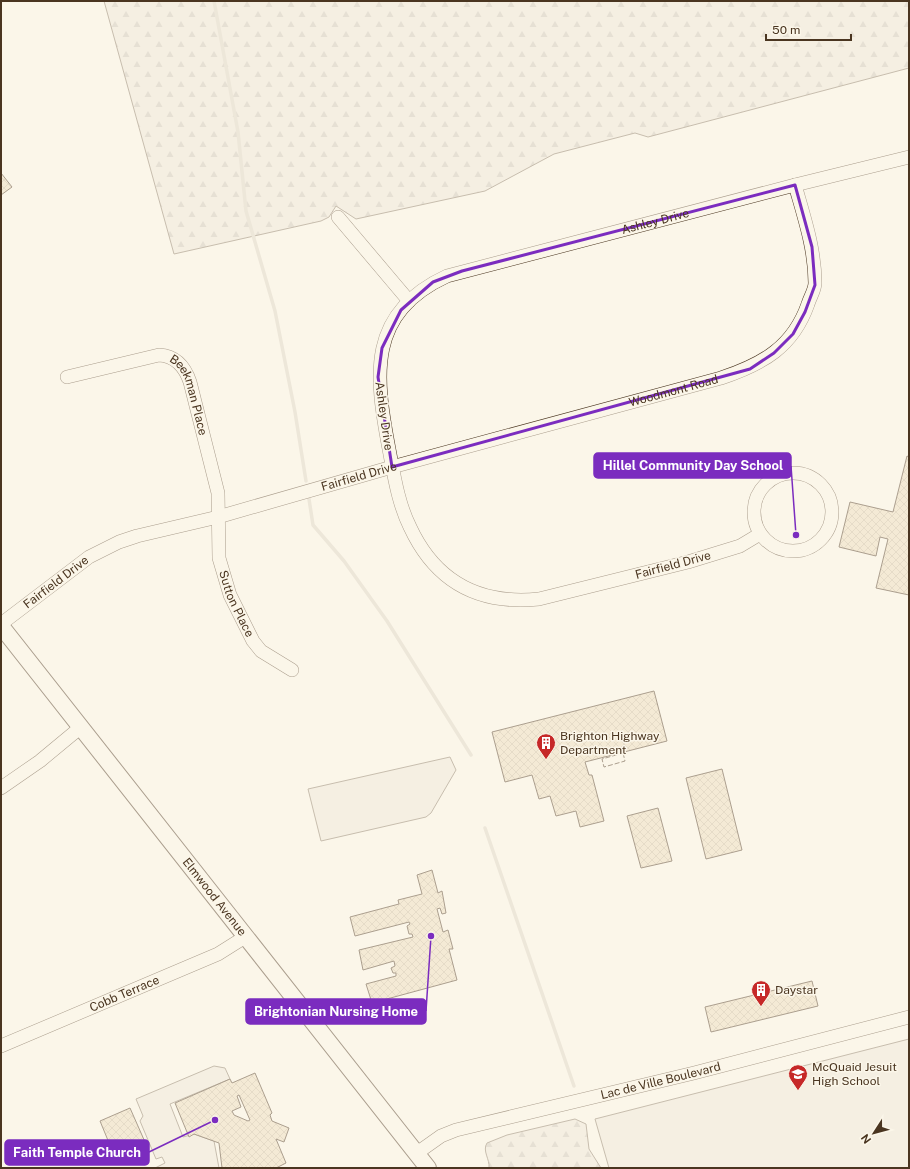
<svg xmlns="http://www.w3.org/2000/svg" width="910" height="1169" font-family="'Public Sans',sans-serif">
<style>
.forest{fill:url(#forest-firs);stroke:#887966}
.park{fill:#ede6d9;stroke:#887966}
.parking{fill:#ede7d9;stroke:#887966}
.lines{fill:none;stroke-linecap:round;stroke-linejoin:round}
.stream{stroke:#dcd4c6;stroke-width:3.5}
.building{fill:url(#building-cross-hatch);stroke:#4a3520;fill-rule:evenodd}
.minor-casing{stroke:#4a3520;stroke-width:14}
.major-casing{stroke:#4a3520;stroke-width:18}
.minor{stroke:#fbf6e9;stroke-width:13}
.major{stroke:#fbf6e9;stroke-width:16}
.fence{stroke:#4a3520;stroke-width:1;stroke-dasharray:5 2;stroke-linecap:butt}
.marked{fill:none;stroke:#7b2cbf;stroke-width:3;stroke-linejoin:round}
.labels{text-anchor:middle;stroke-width:3;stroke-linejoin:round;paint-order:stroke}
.street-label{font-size:12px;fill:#4a3520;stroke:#fbf6e9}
.poi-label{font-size:12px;fill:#4a3520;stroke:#fbf6e9;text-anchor:start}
.leader{fill:none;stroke:#7b2cbf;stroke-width:1.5}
.callout-dot{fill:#7b2cbf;stroke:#fbf6e9;stroke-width:1.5}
.callout{fill:#7b2cbf;stroke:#7b2cbf;stroke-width:1.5}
.callout-label{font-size:13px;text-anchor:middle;font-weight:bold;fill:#fff}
</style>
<defs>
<pattern id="forest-firs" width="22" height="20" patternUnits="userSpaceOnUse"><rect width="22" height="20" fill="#ede6d9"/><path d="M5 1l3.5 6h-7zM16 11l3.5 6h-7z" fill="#cdc6ba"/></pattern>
<pattern id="building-cross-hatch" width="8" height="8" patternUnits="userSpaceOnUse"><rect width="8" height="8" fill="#ecdcbc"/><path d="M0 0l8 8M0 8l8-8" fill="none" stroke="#ccbda1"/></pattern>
</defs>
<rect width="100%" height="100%" fill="#fbf6e9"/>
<path class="forest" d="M104 1H909V68L648 137 635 133 554 154 485 191 356 219 336 206 329 217 321 221 174 254Z
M575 1119 586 1124 589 1149 601 1168H489C490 1159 482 1151 487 1143L507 1135Z"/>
<path class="park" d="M909 1039V1168H609L595 1119Z"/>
<path class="parking" d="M450 757 456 770 431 813 426 817 321 841 308 789Z
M214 1066 225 1068 230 1079 170 1104 183 1137 194 1134 214 1141 219 1168H155L165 1163 162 1157 156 1159 140 1121 143 1116 136 1099Z"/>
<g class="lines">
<path class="stream" d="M214 1 238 132 246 211 275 311 295 412 306 481
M309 499 313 525 344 561 387 621 471 755
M485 828 574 1086"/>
</g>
<path class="building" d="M1 173 12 187 1 195Z
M907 456 909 457V595L876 588 888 539 880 537 876 556 839 547 850 502 893 512Z
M654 691 667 741 585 762 589 775H592L604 821 580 827 576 811 556 816 550 796 539 799 532 775 505 782 492 732Z
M722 769 742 850 706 859 686 778Z
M658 808 672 861 641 868 627 816Z
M432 870 438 893 442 891 446 913 442 914 440 908 437 909 443 932 448 930 453 949H449L457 980 372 1003 366 984 396 976V973H393L391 968 395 966 394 961 363 970 359 950 413 937 412 934H409L407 926 410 924 409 922 355 936 350 917 399 904 398 900 422 894 417 875Z
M812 981 818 1006 711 1032 705 1007Z
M255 1073 272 1113 270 1115 272 1121 289 1128 284 1142 276 1139 286 1163 276 1168H222L219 1143 194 1134 189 1137 175 1103 230 1079 232 1083ZM239 1095 250 1120 248 1121 234 1115 232 1111 241 1107 237 1096Z
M130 1108 145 1142 114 1155 100 1121Z"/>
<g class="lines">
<defs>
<g id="minor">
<path d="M338 217 409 301"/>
<path id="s1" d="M67 377 159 355C176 356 185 367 190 382L218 493 219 558 230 595 253 641 261 651 292 670"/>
<circle cx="793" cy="512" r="39"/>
<path id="s2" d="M760 534 740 546 688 562 539 599C480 605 436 583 410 527 398 503 394 475 389 449 375 375 367 313 447 276L795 185 909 157"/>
<path id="s3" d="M1 624 89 557 119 542 137 536 218 517 392 467 721 378C763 364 793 347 808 304 810 297 815 290 815 283 815 249 804 217 795 185"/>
<path d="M1 788 40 761 81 727"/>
<path id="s4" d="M1 1046 218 954 245 937"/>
<path id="s5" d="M417 1153 441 1136 456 1130 694 1073 909 1017"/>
</g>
<g id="major">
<path id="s6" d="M1 626 428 1168"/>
</g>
</defs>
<use href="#minor" class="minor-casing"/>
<use href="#major" class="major-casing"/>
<use href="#minor" class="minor"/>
<use href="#major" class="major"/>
<path class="fence" d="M623 753 625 761 604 767 602 759Z"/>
</g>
<path d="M0 0H910V1169H0ZM795 185 812 247 815 285 805 312 793 334 774 353 750 369 392 467 378 377 382 348 401 310 433 282 462 271Z" fill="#fbf6e9" fill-opacity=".55" fill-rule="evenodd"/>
<path class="marked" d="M795 185 812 247 815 285 805 312 793 334 774 353 750 369 392 467 378 377 382 348 401 310 433 282 462 271Z"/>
<defs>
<symbol id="building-pin" viewBox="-11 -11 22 30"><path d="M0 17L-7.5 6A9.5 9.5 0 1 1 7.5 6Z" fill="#c62828" stroke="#fbf6e9"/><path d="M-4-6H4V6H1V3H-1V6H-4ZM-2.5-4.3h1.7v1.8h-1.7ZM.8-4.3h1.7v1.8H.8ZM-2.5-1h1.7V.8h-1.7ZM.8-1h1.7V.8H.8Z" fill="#fff"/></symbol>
<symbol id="school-pin" viewBox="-11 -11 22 30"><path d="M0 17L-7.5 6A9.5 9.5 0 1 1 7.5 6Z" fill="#c62828" stroke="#fbf6e9"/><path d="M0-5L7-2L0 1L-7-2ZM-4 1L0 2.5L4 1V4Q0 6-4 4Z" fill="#fff"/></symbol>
</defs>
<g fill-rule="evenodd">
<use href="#building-pin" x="535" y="732" width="22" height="30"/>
<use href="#building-pin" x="750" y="979" width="22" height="30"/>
<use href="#school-pin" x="787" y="1063" width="22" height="30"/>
</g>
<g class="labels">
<g class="street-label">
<text dy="4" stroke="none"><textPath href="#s2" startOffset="889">Ashley Drive</textPath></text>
<text dy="4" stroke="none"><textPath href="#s3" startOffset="719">Woodmont Road</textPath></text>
<text dy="4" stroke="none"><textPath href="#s1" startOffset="150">Beekman Place</textPath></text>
<text transform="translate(384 416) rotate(82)" y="4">Ashley Drive</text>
<text dy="4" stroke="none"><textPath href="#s3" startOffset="393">Fairfield Drive</textPath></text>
<text transform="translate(673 565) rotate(-15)" y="4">Fairfield Drive</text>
<text dy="4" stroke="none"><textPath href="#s3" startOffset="69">Fairfield Drive</textPath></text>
<text dy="4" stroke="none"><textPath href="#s1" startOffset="367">Sutton Place</textPath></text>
<text dy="4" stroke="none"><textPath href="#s6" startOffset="345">Elmwood Avenue</textPath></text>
<text dy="4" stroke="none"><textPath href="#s4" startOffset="134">Cobb Terrace</textPath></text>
<text dy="4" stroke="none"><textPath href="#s5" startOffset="256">Lac de Ville Boulevard</textPath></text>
</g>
<g class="poi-label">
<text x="560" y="740">Brighton Highway<tspan x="560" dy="14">Department</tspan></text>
<text x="775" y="994">Daystar</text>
<text x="812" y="1071">McQuaid Jesuit<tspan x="812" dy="14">High School</tspan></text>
</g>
</g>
<path class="leader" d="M796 535L791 466M431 936L426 1011M215 1120L149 1152"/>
<g class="callout-dot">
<circle cx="796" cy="535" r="4"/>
<circle cx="431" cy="936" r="4"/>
<circle cx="215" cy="1120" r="4"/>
</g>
<g class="callout">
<rect x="594" y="453" width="197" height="25" rx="4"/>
<rect x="246" y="999" width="180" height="25" rx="4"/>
<rect x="5" y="1140" width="144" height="25" rx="4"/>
</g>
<g class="callout-label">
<text x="693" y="470">Hillel Community Day School</text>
<text x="336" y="1016">Brightonian Nursing Home</text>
<text x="77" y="1157">Faith Temple Church</text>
</g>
<rect width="910" height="1169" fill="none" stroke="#4a3520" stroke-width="4"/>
<g transform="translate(874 1133) rotate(234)" stroke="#fbf6e9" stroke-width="3" paint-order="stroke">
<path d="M0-3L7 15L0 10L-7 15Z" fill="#4a3520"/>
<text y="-6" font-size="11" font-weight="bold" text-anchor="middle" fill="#4a3520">N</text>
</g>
<path d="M766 34v6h85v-6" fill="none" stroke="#4a3520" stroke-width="2"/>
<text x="772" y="34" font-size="12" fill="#4a3520" stroke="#fbf6e9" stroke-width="3" paint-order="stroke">50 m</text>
</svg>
